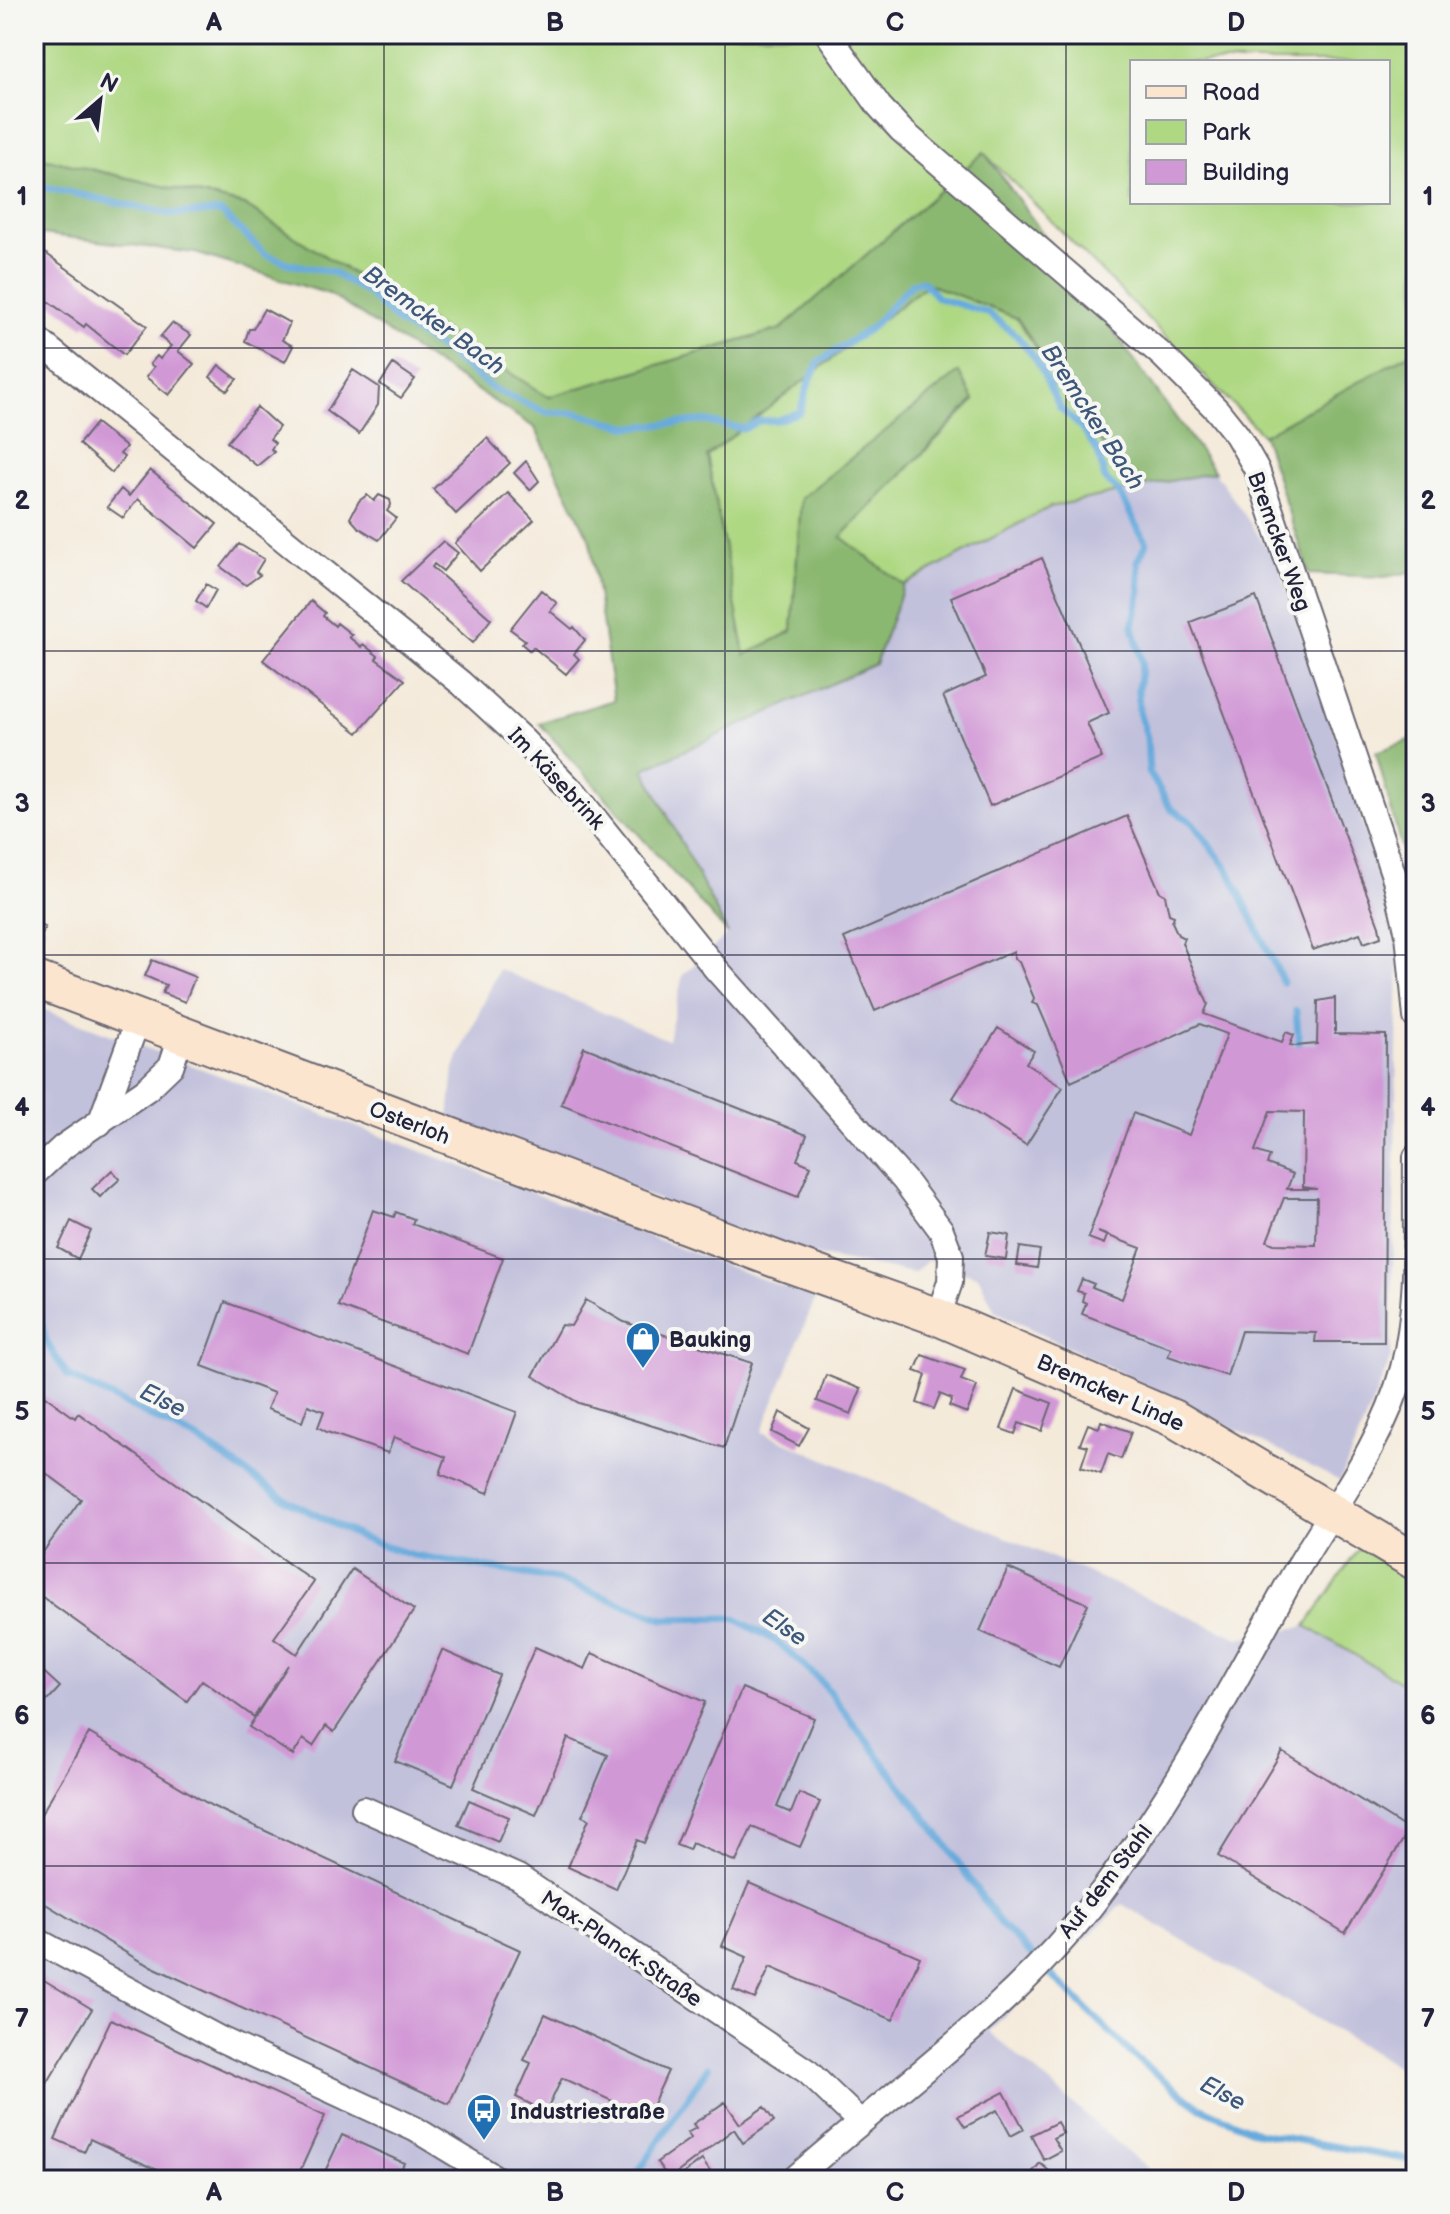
<svg xmlns="http://www.w3.org/2000/svg" width="1450" height="2214" font-family="'Balsamiq Sans',sans-serif">
<style>
.industrial{fill:#c2c1dc}
.green{fill:#afd883;stroke:#687d5f;stroke-width:2;fill-rule:evenodd}
.forest{fill:#8bb871;stroke:#566d56;stroke-width:2}
.lines{fill:none;stroke-linecap:round;stroke-linejoin:round}
.stream{stroke:#67aadc;stroke-width:7}
.building{fill:#d198d6;fill-rule:evenodd}
.street-casing{stroke:#6c6873;stroke-width:28}
.secondary-casing{stroke:#6c6873;stroke-width:40}
.street{stroke:#fff;stroke-width:24}
.secondary{stroke:#fce5cf;stroke-width:36}
.rail{stroke:#22223b;stroke-width:6}
.grid{fill:none;stroke:#22223b;stroke-width:2;stroke-opacity:0.55}
.labels{text-anchor:middle;stroke-width:8;stroke-linejoin:round;paint-order:stroke}
.street-label{font-size:22px;fill:#22223b;stroke:#f6f6f2}
.poi-label{font-size:22px;font-weight:bold;fill:#22223b;stroke:#f6f6f2;text-anchor:start}
.water-label{font-size:24px;font-style:italic;fill:#3e587b;stroke:#f6f6f2}
.neatline{fill:none;stroke:#22223b;stroke-width:3}
.grid-label{font-size:26px;text-anchor:middle;font-weight:bold;fill:#22223b}
</style>
<rect width="100%" height="100%" fill="#f6f6f2"/>
<filter id="ink" filterUnits="userSpaceOnUse"><feTurbulence type="fractalNoise" baseFrequency=".0125" numOctaves="2"/><feDisplacementMap in="SourceGraphic" scale="16" xChannelSelector="R" yChannelSelector="G"/><feConvolveMatrix kernelMatrix="1 2 1 2 8 2 1 2 1" color-interpolation-filters="sRGB"/></filter>
<filter id="wash" filterUnits="userSpaceOnUse"><feTurbulence type="fractalNoise" baseFrequency=".006" numOctaves="4" result="noise"/><feDisplacementMap in="SourceGraphic" scale="32" xChannelSelector="R" yChannelSelector="G"/><feGaussianBlur stdDeviation="1.8" result="paint"/><feColorMatrix in="noise" values="0 0 0 0 0 0 0 0 0 0 0 0 0 0 0 0 0 1.4 0 .05"/><feComposite in="paint" operator="in"/></filter>
<g filter="url(#wash)">
<rect width="100%" height="100%" fill="#f4eada"/>
<path class="industrial" d="M1215 472 1278 564 1348 773 1399 948 1391 1358 1340 1481 995 1311 979 1277 928 1260 914 1273 787 1250 449 1118 454 1068 499 969 668 1040 683 975 728 934 643 769 875 664 904 585 1050 507Z
M34 1006 815 1299 762 1432 1239 1638 1306 1626 1416 1691V2078L1122 1904 989 2031 1160 2180H34Z"/>
<path class="green" d="M34 34H1416V350L1263 435 984 153 781 329 548 397 244 205 34 156ZM1132 62H1388V202H1132Z
M928 283 1016 318 1132 489 1050 507 904 585 841 537 974 401 801 498 792 631 745 656 707 456Z
M1359 1548 1416 1581V1691L1306 1626Z"/>
<path class="forest" d="M984 152 1215 472 1132 489 1017 318 928 284 707 456 745 655 792 631 801 498 959 372 974 400 841 537 904 585 875 664 644 769 728 934 539 723 614 700 590 540 535 428 329 294 195 253 34 233V156L244 205 548 397 781 329Z
M1416 350V571L1385 577 1309 574 1263 435Z
M1416 738V904L1376 752Z"/>
<g class="lines">
<path class="stream" d="M34 185 170 214 221 212 265 254 290 264 332 272 367 293 399 323 439 347 493 389 545 412 576 413 630 427 703 421 744 429 758 421 778 420 800 412 809 382 819 362 872 327 911 284 922 281 938 298 988 313 1016 335 1036 359 1060 408 1082 428 1098 452 1105 479 1119 492 1146 543 1138 561 1140 593 1133 626 1142 662 1138 690 1139 712 1147 737 1149 772 1171 809 1192 822 1229 871 1283 982
M1296 1011 1299 1043
M34 1293 46 1342 68 1376 197 1439 288 1501 364 1539 412 1555 556 1579 663 1619 734 1618 779 1643 820 1680 945 1843 1001 1925 1136 2058 1199 2107 1259 2133 1416 2161
M633 2180 708 2067"/>
</g>
<g id="blocks">
<path class="building" d="M34 245 147 326 124 355 86 324 84 327 34 291Z
M264 309 290 323 282 340 293 346 285 362 245 341 249 329H253Z
M172 323 191 335 178 351 194 364 169 395 146 377 154 367 150 364 157 356 160 359 171 346 160 337Z
M393 364 415 379 401 398 380 384Z
M219 365 237 379 227 391 210 377Z
M353 370 379 387 378 405 359 434 327 411Z
M257 407 279 427 270 439 275 443 271 449 274 452 257 466 227 442Z
M96 423 126 447 120 454 124 457 112 473 79 444Z
M487 438 510 463 456 514 433 489Z
M526 461 539 481 530 490 514 473Z
M150 470 217 524 197 548 138 499 123 518 107 507 121 489 129 496Z
M508 493 534 520 480 571 455 543Z
M367 495 374 501 379 495 390 500 391 505 387 511 396 518 379 540 358 527 350 518 359 501Z
M443 541 458 553 443 571 434 564 432 567 491 619 473 643 401 581Z
M239 544 264 559 256 572 260 575 246 585 221 567Z
M1042 558 1109 713 1087 723 1102 758 990 806 943 696 986 677 951 597Z
M206 584 216 590 206 608 196 601Z
M541 590 557 603 550 611 572 629 574 627 585 640 574 654 579 659 566 674 533 647 530 651 522 644 525 640 510 629Z
M1256 597 1379 926 1381 937 1364 943 1360 933 1313 950 1190 622Z
M311 601 325 613 323 616 335 626 337 623 352 635 349 637 361 647 363 644 378 656 376 659 405 680 358 733 263 660Z
M1127 816 1160 892 1165 895 1169 914 1174 916 1172 922 1178 935 1184 938 1182 943 1208 1004 1204 1014 1282 1042 1286 1032 1294 1035 1290 1045 1295 1046 1317 1044 1318 1001 1335 998V1034L1386 1035 1384 1342H1315L1316 1333 1241 1331 1227 1376 1168 1356 1171 1348 1082 1314 1086 1303 1082 1301 1084 1293 1077 1291 1082 1279 1094 1284 1092 1287 1122 1299 1141 1248 1098 1232 1107 1236 1104 1244 1088 1238 1133 1113 1189 1135 1227 1034 1200 1024 1071 1082 1038 1005 1032 1003 1034 998 1019 962 1014 959V951L875 1011 844 938ZM1270 1111 1304 1112 1303 1187 1317 1189H1287L1293 1174 1267 1164 1270 1156 1255 1151ZM1284 1198H1317L1316 1245 1274 1244 1267 1241Z
M34 923 45 927 38 944 34 943Z
M152 960 195 977 185 1002 162 993 166 985 145 976Z
M998 1028 1034 1051 1026 1063 1063 1087 1026 1145 953 1098Z
M584 1047 807 1135 797 1160 811 1166 798 1197 561 1104Z
M112 1170 120 1179 100 1197 92 1189Z
M373 1210 394 1217 396 1212 414 1219 412 1224 503 1258 468 1354 338 1306Z
M71 1221 91 1231 78 1259 58 1248Z
M990 1232 1009 1235 1006 1259 985 1256Z
M1020 1247 1040 1250 1037 1268 1017 1265Z
M586 1300 624 1322 752 1363 724 1448 579 1403 533 1376 561 1325 571 1326Z
M225 1302 517 1412 488 1493 440 1474 446 1457 394 1437 388 1453 327 1432 318 1427 324 1411 308 1405 302 1422 267 1409 274 1393 202 1366Z
M922 1355 965 1370 961 1380 977 1386 967 1413 949 1406 952 1399 940 1394 934 1409 917 1403 926 1375 915 1371Z
M826 1375 861 1389 851 1414 817 1401Z
M34 1388 75 1418 78 1413 314 1582 274 1638 297 1654 352 1569 414 1610 334 1732 326 1726 313 1746 303 1739 293 1755 249 1727 288 1665 254 1717 202 1680 187 1701 34 1591V1565L81 1499 39 1468 34 1475Z
M1016 1389 1052 1403 1042 1431 1019 1423 1015 1434 1001 1429Z
M780 1412 809 1428 799 1446 772 1432Z
M1101 1421 1131 1432 1121 1459 1108 1454 1101 1474 1081 1467 1088 1446 1080 1444 1088 1424 1099 1428Z
M1008 1568 1088 1604 1059 1667 980 1631Z
M535 1647 585 1669 592 1653 705 1702 644 1843 637 1840 616 1889 568 1867 589 1819 582 1816 608 1755 568 1738 536 1815 473 1788Z
M442 1650 499 1675 453 1785 395 1761Z
M34 1663 60 1687 34 1715Z
M742 1688 814 1718 777 1807 791 1813 799 1793 820 1802 800 1847 752 1827 736 1862 692 1843 689 1850 676 1845Z
M89 1733 212 1806 520 1950 449 2104 140 1961 34 1897V1826Z
M1282 1751 1409 1830 1345 1933 1218 1856Z
M469 1800 509 1817 498 1842 458 1825Z
M749 1883 920 1957 893 2020 770 1967 755 1999 733 1990 747 1957 722 1946Z
M34 1974 92 2009 34 2105Z
M545 2014 668 2071 647 2117 562 2078 546 2112 516 2097 531 2063 524 2060Z
M111 2019 325 2116 296 2180H179L90 2139 84 2152 55 2139Z
M1004 2092 1024 2129 1011 2136 997 2110 965 2127 958 2116Z
M725 2102 740 2124 764 2107 774 2121 743 2143 734 2129 669 2179 657 2162 691 2138 687 2133 696 2128 693 2124Z
M1057 2122 1063 2133 1053 2138 1061 2151 1044 2160 1031 2135Z
M342 2135 404 2163 396 2180H321Z
M702 2160 716 2180H675Z
M1040 2163 1057 2178 1055 2180H1037L1030 2175Z"/>
</g>
</g>
<g filter="url(#ink)">
<use href="#blocks" fill-opacity="0" stroke="#6c6873" stroke-width="2"/>
<g class="lines">
<defs>
<path id="street" d="M828 34 879 106 901 130 1163 356 1217 410 1237 435 1257 470 1395 879 1408 934 1416 1017
M34 337 461 683 523 740 575 794 716 969 904 1180 941 1230 951 1256 950 1282 938 1317
M100 1123 138 1019
M34 1174 63 1147 147 1089 171 1066 181 1036
M364 1809 518 1877 808 2072 859 2121
M34 1939 220 2039 415 2129 499 2180
M793 2180C892 2092 1008 2012 1091 1906 1168 1807 1226 1698 1286 1588 1326 1516 1381 1450 1403 1368 1420 1300 1415 1227 1416 1157"/>
<path id="secondary" d="M34 979 786 1263 938 1317 1175 1419 1416 1562"/>
</defs>
<use href="#street" class="street-casing"/>
<use href="#secondary" class="secondary-casing"/>
<use href="#street" class="street"/>
<use href="#secondary" class="secondary"/>
<path class="rail" d="M34 2170 51 2180"/>
</g>
</g>
<path class="grid" d="M384 34V2180M725 34V2180M1066 34V2180M34 348H1416M34 651H1416M34 955H1416M34 1259H1416M34 1563H1416M34 1866H1416"/>
<defs>
<symbol id="shop-pin" viewBox="-11 -11 22 30"><path d="M0 17L-7.5 6A9.5 9.5 0 1 1 7.5 6Z" fill="#1f6fb2" stroke="#f6f6f2"/><path d="M-5-2.5h2.3a2.7 3.5 0 0 1 5.4 0H5L5.5 6h-11ZM-1.5-2.5h3a1.5 2.3 0 0 0-3 0Z" fill="#fff"/></symbol>
<symbol id="bus-pin" viewBox="-11 -11 22 30"><path d="M0 17L-7.5 6A9.5 9.5 0 1 1 7.5 6Z" fill="#1f6fb2" stroke="#f6f6f2"/><path d="M-5-6H5V4H4V6H2V4H-2V6H-4V4H-5ZM-3.5-4V0h7V-4ZM-3.5 1.2v1.5H-2V1.2ZM2 1.2v1.5H3.5V1.2Z" fill="#fff"/></symbol>
</defs>
<g fill-rule="evenodd">
<use href="#shop-pin" x="623" y="1319" width="40" height="54"/>
<use href="#bus-pin" x="464" y="2091" width="40" height="54"/>
</g>
<g class="labels">
<g class="street-label">
<text transform="translate(1280 541) rotate(70)" y="8">Bremcker Weg</text>
<text transform="translate(557 778) rotate(47)" y="8">Im Käsebrink</text>
<text transform="translate(410 1122) rotate(21)" y="8">Osterloh</text>
<text transform="translate(1111 1392) rotate(24)" y="8">Bremcker Linde</text>
<text transform="translate(1105 1881) rotate(-52)" y="8">Auf dem Stahl</text>
<text transform="translate(622 1948) rotate(34)" y="8">Max-Planck-Straße</text>
</g>
<g class="poi-label">
<text x="669" y="1347">Bauking</text>
<text x="510" y="2119">Industriestraße</text>
</g>
<g class="water-label">
<text transform="translate(434 320) rotate(36)" y="8">Bremcker Bach</text>
<text transform="translate(1093 417) rotate(57)" y="8">Bremcker Bach</text>
<text transform="translate(163 1400) rotate(26)" y="8">Else</text>
<text transform="translate(785 1627) rotate(35)" y="8">Else</text>
<text transform="translate(1223 2093) rotate(28)" y="8">Else</text>
</g>
</g>
<rect width="1450" height="2214" fill="none" stroke="#f6f6f2" stroke-width="88"/>
<rect x="1130" y="60" width="260" height="144" fill="#f6f6f2" stroke="#a1a1a9" stroke-width="2"/>
<rect x="1146" y="86" width="40" height="12" fill="#fce5cf" stroke="#a1a1a9" stroke-width="2"/>
<text x="1202" y="100" font-size="24" fill="#22223b">Road</text>
<rect x="1146" y="120" width="40" height="24" fill="#afd883" stroke="#a1a1a9" stroke-width="2"/>
<text x="1202" y="140" font-size="24" fill="#22223b">Park</text>
<rect x="1146" y="160" width="40" height="24" fill="#d198d6" stroke="#a1a1a9" stroke-width="2"/>
<text x="1202" y="180" font-size="24" fill="#22223b">Building</text>
<g transform="translate(100 100) rotate(28)" stroke="#f6f6f2" stroke-width="6" paint-order="stroke">
<path d="M0-6L14 30L0 20L-14 30Z" fill="#22223b"/>
<text y="-12" font-size="22" font-weight="bold" text-anchor="middle" fill="#22223b">N</text>
</g>
<rect x="44" y="44" width="1362" height="2126" class="neatline"/>
<g class="grid-label">
<text x="214" y="31">A</text>
<text x="555" y="31">B</text>
<text x="895" y="31">C</text>
<text x="1236" y="31">D</text>
<text x="22" y="205">1</text>
<text x="1428" y="205">1</text>
<text x="22" y="509">2</text>
<text x="1428" y="509">2</text>
<text x="22" y="812">3</text>
<text x="1428" y="812">3</text>
<text x="22" y="1116">4</text>
<text x="1428" y="1116">4</text>
<text x="22" y="1420">5</text>
<text x="1428" y="1420">5</text>
<text x="22" y="1724">6</text>
<text x="1428" y="1724">6</text>
<text x="22" y="2027">7</text>
<text x="1428" y="2027">7</text>
<text x="214" y="2201">A</text>
<text x="555" y="2201">B</text>
<text x="895" y="2201">C</text>
<text x="1236" y="2201">D</text>
</g>
</svg>
